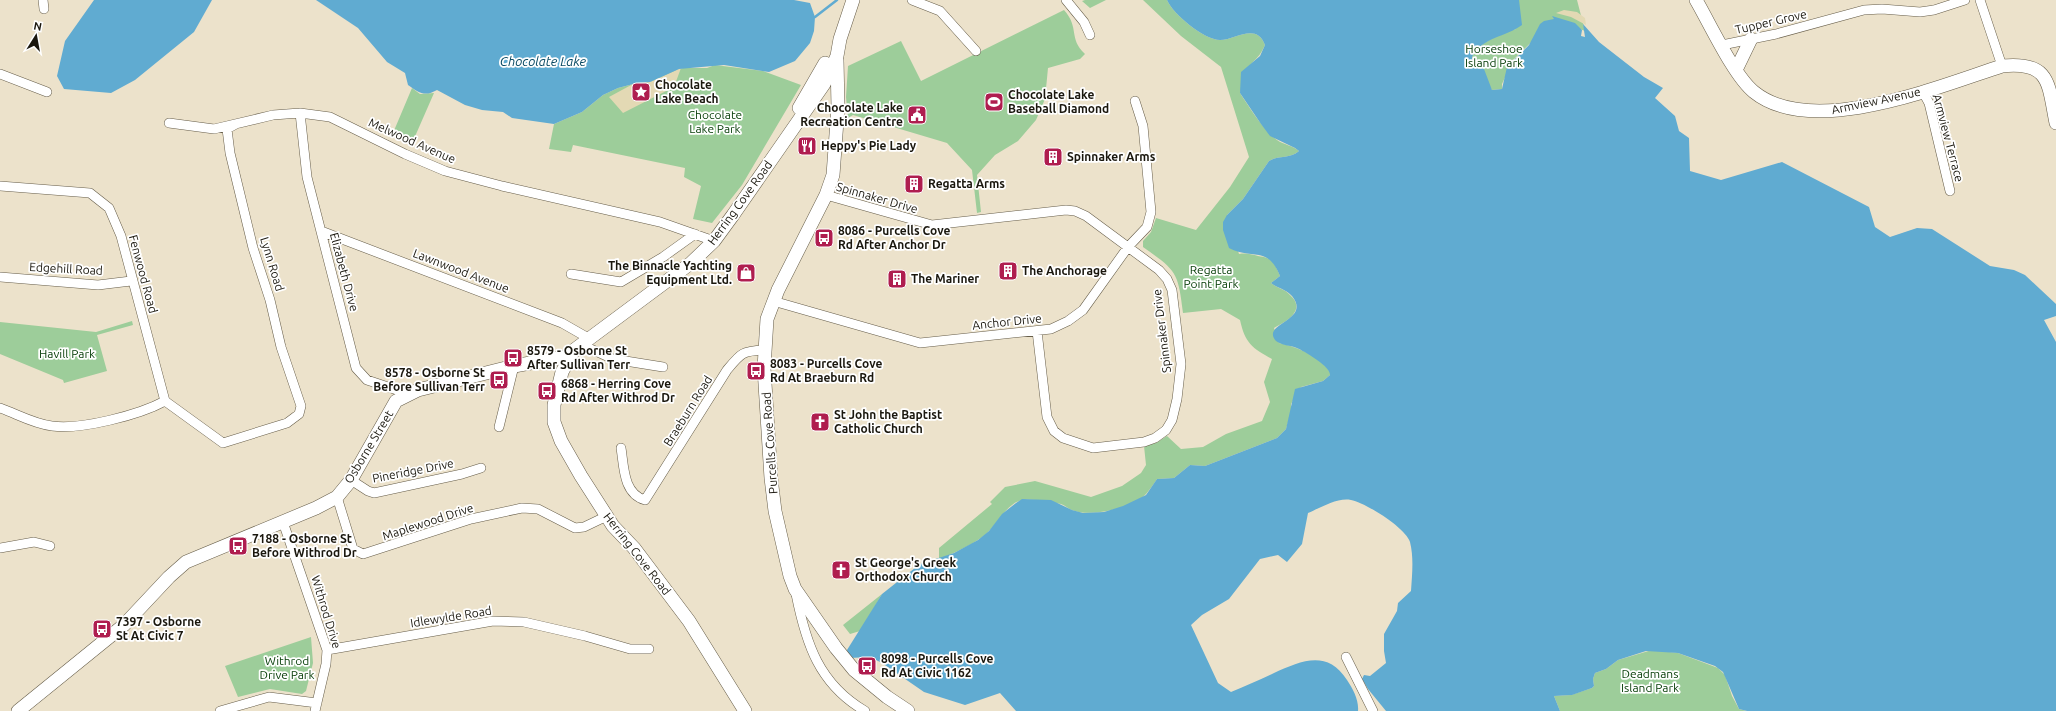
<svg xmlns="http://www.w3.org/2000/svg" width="2056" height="711" font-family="Ubuntu,sans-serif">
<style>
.green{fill:#9dcd9a}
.sand{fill:#e3d9b4}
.water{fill:#60abd1}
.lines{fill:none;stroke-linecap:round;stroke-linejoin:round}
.stream{stroke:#60abd1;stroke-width:2.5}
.street-casing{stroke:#665d49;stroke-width:10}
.secondary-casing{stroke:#665d49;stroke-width:14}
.street{stroke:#fff;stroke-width:9}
.secondary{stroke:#fff;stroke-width:13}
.labels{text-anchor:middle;stroke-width:3.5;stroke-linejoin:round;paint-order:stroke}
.street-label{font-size:12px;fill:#1a170e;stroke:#fff}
.park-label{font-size:12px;fill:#0a400b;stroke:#fff}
.poi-label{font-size:12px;font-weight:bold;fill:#1a170e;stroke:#fff;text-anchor:start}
.water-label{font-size:13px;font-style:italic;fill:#074862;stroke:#fff}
</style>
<rect width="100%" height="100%" fill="#ece2cb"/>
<path class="green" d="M1085 0H1106L1090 8 1082 1Z
M1143 0H1167C1173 14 1204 40 1220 40 1236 40 1256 22 1265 45 1261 54 1258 57 1252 63 1247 67 1243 86 1240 93 1249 107 1264 131 1277 140 1284 145 1292 145 1299 151 1290 159 1279 155 1269 161L1243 199 1227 215 1239 254C1247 253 1250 254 1258 256 1273 258 1274 262 1280 276L1271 283C1277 288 1285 289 1290 295 1307 310 1286 322 1274 328L1279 343C1297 347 1320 356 1330 372V375L1323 381 1301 387 1291 404V412L1286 429 1277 438 1205 466 1190 465 1174 478 1157 479C1154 484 1150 489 1146 494 1133 508 1090 518 1072 510 1068 509 1065 505 1061 504 1054 502 1029 498 1022 500 1008 503 998 522 989 531 979 542 953 554 939 559V548L992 504 990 502 1005 487 1035 481 1091 497 1122 486 1141 473 1146 465 1144 446 1156 443 1167 436 1181 449 1203 447 1226 434 1262 421 1270 402 1264 382 1272 359C1252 348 1245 343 1240 320L1221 309 1183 313C1178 272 1177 271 1143 247V241L1151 232 1156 218 1196 230 1230 187 1249 157 1221 67 1181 36Z
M1519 0H1577L1585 31 1555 19 1513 60 1502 84V89L1492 90 1472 57C1479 42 1501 33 1516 29Z
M1064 10C1080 28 1068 38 1085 54L1080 59 1048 68 1045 99 1036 120 1018 141 995 155 977 175 981 212 977 213 972 170 947 143 853 115 848 118 846 97 848 66 901 41 921 81Z
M715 65 763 71 801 85 742 185 712 223 693 219 701 186 684 177 685 168 573 145 571 152 549 149 554 124 582 112 603 95 618 88 637 83 650 82 668 72 683 68H707Z
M412 88 420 94 434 93 413 141 393 133Z
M132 321 133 325 97 335 107 371 64 383 63 380 0 354V322L96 332Z
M882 594 863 627 860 631 850 634 843 625Z
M311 637 313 663 306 691 302 694 270 689 238 697 225 666Z
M1652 650 1678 653 1718 668 1725 675 1732 696 1739 709 1747 711H1560L1554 696 1571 695 1592 688 1594 686 1593 679 1595 673 1606 669 1618 660Z"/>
<path class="sand" d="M1564 10 1577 12 1585 18 1586 25 1571 17 1556 13Z
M681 68 674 87 623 113 609 97 633 84 650 82Z"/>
<path class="water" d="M94 0H212L194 32 135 80 111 93 64 89 57 76 65 41Z
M316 0H794L810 3 815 17 814 31 810 43 795 61 769 72 724 65 679 69 650 82 637 83 618 88 603 95 582 112 554 124 512 118 503 112 482 110 465 105 437 90C425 97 419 93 408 85L405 73 387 62 358 28Z
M1167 0H1519L1522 25C1506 37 1482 37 1472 57L1473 64 1484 69 1492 90 1502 89 1507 67 1529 45 1540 24 1544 21 1554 19 1552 16 1575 23 1582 30 1581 36 1585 37 1583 24 1599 42 1644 77 1663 88 1655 98 1675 116 1679 131 1689 138 1690 171 1721 180 1782 162 1869 207 1875 227 1890 237 1917 228 1932 229 1990 266 2014 270 2025 275 2056 304V316L2044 320 2056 342V711H1747L1739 709 1723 672 1715 666 1678 653 1646 651 1618 660 1606 669 1595 673 1593 679 1594 686 1592 688 1572 695 1554 696 1560 711H1386L1368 689 1362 679 1364 675 1370 676 1386 663 1384 651V634L1397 611 1398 603 1411 591C1412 575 1414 558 1410 542 1406 528 1366 503 1351 500 1338 497 1320 508 1308 513L1302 544 1287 562 1278 555 1260 559 1229 599 1202 615 1191 625 1218 683 1231 692C1245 686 1260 680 1274 673 1301 661 1327 649 1347 680 1353 689 1359 700 1358 711H1016L1000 693 965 705 924 692 882 663 870 657 849 658 847 650 882 594 920 564 954 553 978 540 989 531 1002 514 1016 503 1022 499 1051 500 1072 510 1083 513 1104 512 1123 506 1146 495 1157 479 1174 478 1190 465 1205 466 1277 438 1286 429 1295 389 1323 381 1330 375C1331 367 1307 353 1299 349 1292 345 1282 346 1276 341 1260 323 1312 321 1292 296 1286 289 1277 288 1271 283L1280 276C1268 245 1251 260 1229 248L1223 230V222L1227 215 1243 199 1269 161C1279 155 1290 159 1299 151L1295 148 1270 136 1261 124 1240 93 1241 72 1260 56 1265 45C1256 22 1236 40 1220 40 1204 40 1173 14 1167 0Z"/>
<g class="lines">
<path class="stream" d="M815 17 837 0"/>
<defs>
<path id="street" d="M43 0 44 9
M912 0 940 11 976 51
M1066 0 1084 22 1090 35
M1980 0 2002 66
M1722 45 1776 34 1864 10 1882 9 1920 12 1934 10 1965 0
M0 74 47 92
M1923 92 1929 103 1950 191
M300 113 307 177 356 368 367 380 397 390H415
M169 123 214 129 273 115 300 113 330 117 405 154 445 171 502 186 660 222 714 241
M0 186 90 193 109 208 121 236 165 401 223 443 287 423 299 414 301 406 281 347 270 300 253 248 230 153 227 129 236 124
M826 195 932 225 1066 210 1075 211 1086 216 1159 270 1167 279 1172 290 1181 364 1177 399 1172 420 1166 430 1155 438 1144 442 1093 448 1063 438 1054 431 1047 417 1037 331
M321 231 562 323 590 339
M571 274 621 282 663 257 695 234
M0 277 98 285 131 281
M773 301 920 343 1051 329 1068 321 1083 310 1128 247 1147 227 1151 212 1143 126 1135 101
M582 345 613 359 663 367
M0 408C17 414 34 424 52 426 81 430 139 415 165 401
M499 427 514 366
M621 448C624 466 623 494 645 500L727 370C741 353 742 351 764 350
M351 480 368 491 374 493 462 474 481 468
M337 497 353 549 363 554 471 519 522 508 538 509 575 528 584 527 607 516
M283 522 327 650 326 664 315 711
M0 548 34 542 50 546
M796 594C806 644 819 684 865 711
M327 650 493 621 524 622 585 636 630 649H649
M1346 657 1373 711
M220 711 269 697 317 703"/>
<path id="secondary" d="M1696 0C1710 24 1734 76 1754 92 1812 139 1940 86 2002 66 2051 61 2048 84 2056 123
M837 60 838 107 833 175 826 195 778 290 767 319 764 368 771 478 775 511 790 576 795 589 836 648 854 670 887 697 908 711
M1736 70 1751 39
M799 108 825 63
M18 711 124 625 169 577 186 562 316 508 337 497 351 480 396 401 418 390 514 366 569 356
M745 711 689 621 634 548 613 526 581 476 561 441 554 422V405L562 372 574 350 691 263 714 241 733 215 824 84 837 56 840 39 853 0"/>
</defs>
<use href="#street" class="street-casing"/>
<use href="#secondary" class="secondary-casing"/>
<use href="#street" class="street"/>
<use href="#secondary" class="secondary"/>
</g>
<defs>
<symbol id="sight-square" viewBox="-11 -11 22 22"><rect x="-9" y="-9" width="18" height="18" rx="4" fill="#af1d4f" stroke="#fff"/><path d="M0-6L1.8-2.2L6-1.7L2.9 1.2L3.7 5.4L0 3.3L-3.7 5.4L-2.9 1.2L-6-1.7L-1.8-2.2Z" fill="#fff"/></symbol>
<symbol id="stadium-square" viewBox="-11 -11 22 22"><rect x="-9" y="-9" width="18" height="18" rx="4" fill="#af1d4f" stroke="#fff"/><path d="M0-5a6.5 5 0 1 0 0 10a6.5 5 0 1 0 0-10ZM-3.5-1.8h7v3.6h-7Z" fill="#fff"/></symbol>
<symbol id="civic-square" viewBox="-11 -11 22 22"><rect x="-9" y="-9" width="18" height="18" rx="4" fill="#af1d4f" stroke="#fff"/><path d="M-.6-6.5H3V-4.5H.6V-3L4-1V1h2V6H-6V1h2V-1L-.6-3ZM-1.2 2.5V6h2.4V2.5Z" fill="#fff"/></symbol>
<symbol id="restaurant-square" viewBox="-11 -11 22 22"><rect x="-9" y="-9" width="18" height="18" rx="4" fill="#af1d4f" stroke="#fff"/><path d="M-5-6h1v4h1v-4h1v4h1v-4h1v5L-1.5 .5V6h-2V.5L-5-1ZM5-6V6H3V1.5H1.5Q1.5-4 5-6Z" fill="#fff"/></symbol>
<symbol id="building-square" viewBox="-11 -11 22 22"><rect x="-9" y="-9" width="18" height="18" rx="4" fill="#af1d4f" stroke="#fff"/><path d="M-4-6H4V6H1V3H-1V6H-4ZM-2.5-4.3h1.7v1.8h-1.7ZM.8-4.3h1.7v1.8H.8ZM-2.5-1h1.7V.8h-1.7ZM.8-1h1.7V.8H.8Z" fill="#fff"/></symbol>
<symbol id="bus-square" viewBox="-11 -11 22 22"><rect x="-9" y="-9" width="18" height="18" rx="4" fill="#af1d4f" stroke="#fff"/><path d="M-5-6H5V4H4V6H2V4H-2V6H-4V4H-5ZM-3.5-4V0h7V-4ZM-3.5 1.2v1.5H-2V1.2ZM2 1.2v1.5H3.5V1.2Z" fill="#fff"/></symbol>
<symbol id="shop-square" viewBox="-11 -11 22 22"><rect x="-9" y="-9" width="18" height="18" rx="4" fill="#af1d4f" stroke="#fff"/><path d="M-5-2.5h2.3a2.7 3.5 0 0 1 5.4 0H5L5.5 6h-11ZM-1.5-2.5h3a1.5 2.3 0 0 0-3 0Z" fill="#fff"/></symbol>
<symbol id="church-square" viewBox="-11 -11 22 22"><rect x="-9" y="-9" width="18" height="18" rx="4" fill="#af1d4f" stroke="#fff"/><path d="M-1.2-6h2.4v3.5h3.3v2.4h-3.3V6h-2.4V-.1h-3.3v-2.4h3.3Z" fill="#fff"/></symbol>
</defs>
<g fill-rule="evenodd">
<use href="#sight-square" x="630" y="81" width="22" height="22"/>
<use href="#stadium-square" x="983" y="91" width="22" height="22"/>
<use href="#civic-square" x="906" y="104" width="22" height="22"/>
<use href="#restaurant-square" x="796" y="135" width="22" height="22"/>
<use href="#building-square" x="1042" y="146" width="22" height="22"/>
<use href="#building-square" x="903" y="173" width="22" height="22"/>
<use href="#bus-square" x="813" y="227" width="22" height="22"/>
<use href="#building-square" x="997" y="260" width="22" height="22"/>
<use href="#shop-square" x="735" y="262" width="22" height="22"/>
<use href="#building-square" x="886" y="268" width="22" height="22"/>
<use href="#bus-square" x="502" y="347" width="22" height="22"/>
<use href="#bus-square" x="745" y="360" width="22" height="22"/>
<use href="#bus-square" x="488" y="369" width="22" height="22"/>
<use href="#bus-square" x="536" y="380" width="22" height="22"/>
<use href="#church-square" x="809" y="411" width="22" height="22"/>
<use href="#bus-square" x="227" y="535" width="22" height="22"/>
<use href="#church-square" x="830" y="559" width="22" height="22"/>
<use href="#bus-square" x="91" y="618" width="22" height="22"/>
<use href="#bus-square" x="856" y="655" width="22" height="22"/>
</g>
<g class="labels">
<g class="street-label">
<text transform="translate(1771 22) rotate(-13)" y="4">Tupper Grove</text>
<text transform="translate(1876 101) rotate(-12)" y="4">Armview Avenue</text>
<text transform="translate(1948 138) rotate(75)" y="4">Armview Terrace</text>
<text transform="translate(412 141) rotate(24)" y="4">Melwood Avenue</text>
<text transform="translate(877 198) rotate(16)" y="4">Spinnaker Drive</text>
<text transform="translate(740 203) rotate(-54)" y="4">Herring Cove Road</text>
<text transform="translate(272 264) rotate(73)" y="4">Lynn Road</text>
<text transform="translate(66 269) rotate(3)" y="4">Edgehill Road</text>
<text transform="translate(461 271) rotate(21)" y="4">Lawnwood Avenue</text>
<text transform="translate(344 272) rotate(75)" y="4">Elizabeth Drive</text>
<text transform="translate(143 274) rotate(75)" y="4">Fenwood Road</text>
<text transform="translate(1007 322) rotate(-6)" y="4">Anchor Drive</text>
<text transform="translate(1162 331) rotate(-97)" y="4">Spinnaker Drive</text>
<text transform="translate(688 411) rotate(-58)" y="4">Braeburn Road</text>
<text transform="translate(770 443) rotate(-94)" y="4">Purcells Cove Road</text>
<text transform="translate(369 447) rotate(-59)" y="4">Osborne Street</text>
<text transform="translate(413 471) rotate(-11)" y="4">Pineridge Drive</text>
<text transform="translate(428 522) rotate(-18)" y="4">Maplewood Drive</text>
<text transform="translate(637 554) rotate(52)" y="4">Herring Cove Road</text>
<text transform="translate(326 612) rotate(73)" y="4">Withrod Drive</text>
<text transform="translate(451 617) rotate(-9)" y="4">Idlewylde Road</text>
</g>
<g class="park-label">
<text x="1494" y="53">Horseshoe<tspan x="1494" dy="14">Island Park</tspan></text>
<text x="715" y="119">Chocolate<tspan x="715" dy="14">Lake Park</tspan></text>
<text x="1211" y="274">Regatta<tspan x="1211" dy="14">Point Park</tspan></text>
<text x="67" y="358">Havill Park</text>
<text x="287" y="665">Withrod<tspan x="287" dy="14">Drive Park</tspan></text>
<text x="1650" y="678">Deadmans<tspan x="1650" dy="14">Island Park</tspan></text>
</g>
<g class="poi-label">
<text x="655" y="89">Chocolate<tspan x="655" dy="14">Lake Beach</tspan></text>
<text x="1008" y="99">Chocolate Lake<tspan x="1008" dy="14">Baseball Diamond</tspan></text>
<text x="903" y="112" text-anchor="end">Chocolate Lake<tspan x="903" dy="14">Recreation Centre</tspan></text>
<text x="821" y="150">Heppy's Pie Lady</text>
<text x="1067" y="161">Spinnaker Arms</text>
<text x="928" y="188">Regatta Arms</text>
<text x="838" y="235">8086 - Purcells Cove<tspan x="838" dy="14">Rd After Anchor Dr</tspan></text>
<text x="732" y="270" text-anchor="end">The Binnacle Yachting<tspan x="732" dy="14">Equipment Ltd.</tspan></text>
<text x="1022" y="275">The Anchorage</text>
<text x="911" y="283">The Mariner</text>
<text x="527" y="355">8579 - Osborne St<tspan x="527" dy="14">After Sullivan Terr</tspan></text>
<text x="770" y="368">8083 - Purcells Cove<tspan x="770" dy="14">Rd At Braeburn Rd</tspan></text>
<text x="485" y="377" text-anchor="end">8578 - Osborne St<tspan x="485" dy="14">Before Sullivan Terr</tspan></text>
<text x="561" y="388">6868 - Herring Cove<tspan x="561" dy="14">Rd After Withrod Dr</tspan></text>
<text x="834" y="419">St John the Baptist<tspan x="834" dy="14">Catholic Church</tspan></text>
<text x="252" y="543">7188 - Osborne St<tspan x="252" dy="14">Before Withrod Dr</tspan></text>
<text x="855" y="567">St George's Greek<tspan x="855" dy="14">Orthodox Church</tspan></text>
<text x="116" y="626">7397 - Osborne<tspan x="116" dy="14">St At Civic 7</tspan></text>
<text x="881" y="663">8098 - Purcells Cove<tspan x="881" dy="14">Rd At Civic 1162</tspan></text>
</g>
<g class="water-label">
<text x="543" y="66">Chocolate Lake</text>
</g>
</g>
<g transform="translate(36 36) rotate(11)" stroke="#ffffff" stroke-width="3" paint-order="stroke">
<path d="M0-3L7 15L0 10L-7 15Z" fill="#1a170e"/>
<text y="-6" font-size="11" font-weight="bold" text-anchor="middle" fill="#1a170e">N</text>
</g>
</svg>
